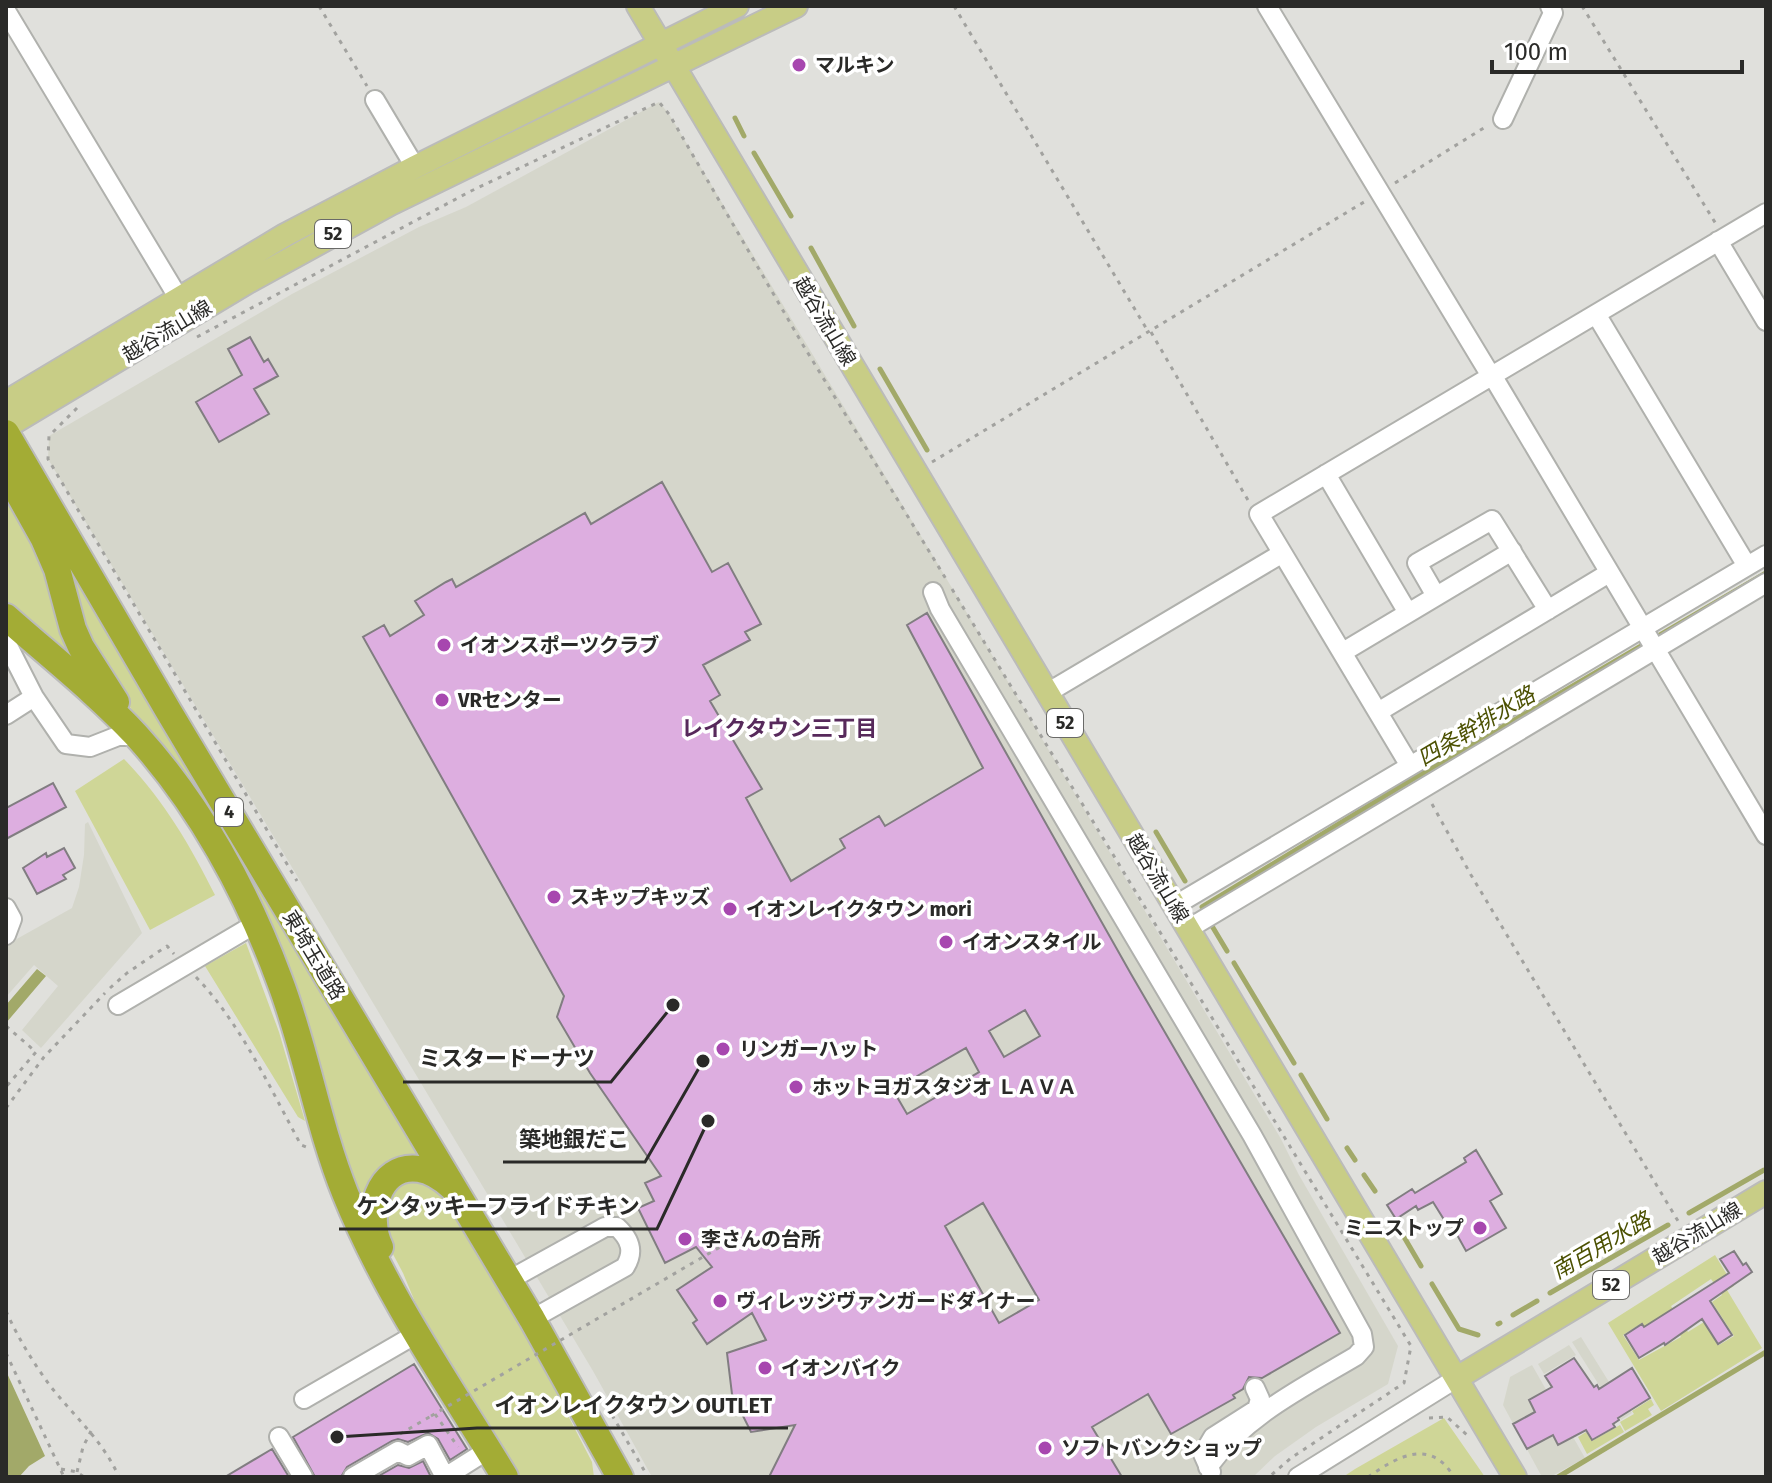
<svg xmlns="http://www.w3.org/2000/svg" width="1772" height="1483" font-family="'Fira Sans','Noto Sans JP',sans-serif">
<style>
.built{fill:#d5d6cb}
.green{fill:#cfd697;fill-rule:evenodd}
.water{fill:#a2a969}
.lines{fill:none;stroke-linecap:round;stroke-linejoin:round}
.stream{stroke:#a2a969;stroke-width:5}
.building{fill:#ddaee0;stroke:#817d81;stroke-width:2;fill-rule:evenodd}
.minor-casing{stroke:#b0b1ad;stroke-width:22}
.major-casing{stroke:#bbbbba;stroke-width:26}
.highway-casing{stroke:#bbbbba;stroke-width:30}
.path{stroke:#a2a29f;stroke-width:3;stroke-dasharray:4 6;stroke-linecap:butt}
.minor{stroke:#fff;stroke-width:18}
.major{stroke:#c8cd86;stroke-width:22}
.highway{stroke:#a3ac35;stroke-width:26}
.path-bridge{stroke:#a2a29f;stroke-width:3;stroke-dasharray:4 6;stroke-linecap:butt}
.poi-dot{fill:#a747af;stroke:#fff;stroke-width:3}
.labels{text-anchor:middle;stroke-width:7;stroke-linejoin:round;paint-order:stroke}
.shield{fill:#fff;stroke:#6a6a68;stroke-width:2}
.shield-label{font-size:18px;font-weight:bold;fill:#2a2a28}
.poi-label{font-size:20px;font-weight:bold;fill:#2a2a28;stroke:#fff;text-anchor:start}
.street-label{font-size:20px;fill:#2a2a28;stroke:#fff}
.water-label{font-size:22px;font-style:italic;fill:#4c5102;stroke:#fff}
.neighbourhood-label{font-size:22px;font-weight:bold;fill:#57295b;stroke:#fff}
.leader{fill:none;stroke:#2a2a28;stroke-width:3}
.callout-dot{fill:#2a2a28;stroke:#fff;stroke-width:3}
.callout-label{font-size:22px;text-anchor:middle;font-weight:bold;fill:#2a2a28;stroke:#fff;stroke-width:7;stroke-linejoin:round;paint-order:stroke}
</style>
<rect width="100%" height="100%" fill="#e0e0dc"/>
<path class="built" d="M659 102 669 114 1281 1139 1299 1175 1398 1346 1388 1384 1316 1427 1275 1456 1253 1477H652L593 1371 48 459 49 436 292 294 419 227 466 207Z
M88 822 142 933 41 1048 22 1030 58 986 34 965 6 997V945L72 908 79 887 84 855 85 824Z
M1581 1337 1614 1390 1617 1389 1632 1413 1621 1420 1572 1342Z
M1569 1345 1576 1355 1544 1374 1538 1364Z
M1532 1365 1585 1458 1550 1477H1542L1503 1405 1510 1377Z"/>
<path class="green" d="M6 486 93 681 58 653 6 604Z
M29 488 427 1160 362 1213 301 1015 159 751 88 643Z
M124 759C163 799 190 845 215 895L150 930 75 791Z
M246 943 279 1032 305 1121 298 1117 205 966Z
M415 1180 427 1183 449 1199 546 1362 560 1400 592 1462 594 1477H515L425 1326 403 1273 386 1241 387 1198 402 1182Z
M1715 1255 1734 1286 1727 1290 1762 1348 1661 1411 1608 1323ZM1711 1279 1722 1295 1712 1302 1734 1336 1719 1345 1704 1322 1688 1332 1671 1306ZM1666 1313 1681 1337 1639 1360 1623 1335 1642 1323 1644 1327Z
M1651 1399 1654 1405 1648 1409 1652 1415 1625 1431 1620 1422 1634 1414 1632 1411Z
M1444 1418 1485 1477H1343L1355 1469Z
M1620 1425 1624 1432 1587 1454 1578 1437 1586 1432 1592 1441Z"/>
<path class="water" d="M37 969 46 976 6 1023V1005Z
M6 1371 45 1456 29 1466 19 1477H6Z"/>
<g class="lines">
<path class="stream" d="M735 118 744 136
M754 153 791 216
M811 248 854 326
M880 369 927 450
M1156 832 1185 881
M1202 907 1403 785 1766 573
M1212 926 1227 951
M1234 963 1294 1063
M1301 1075 1327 1119
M1347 1148 1355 1160
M1364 1175 1375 1191
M1689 1213 1764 1170
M1404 1237 1421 1266
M1432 1284 1459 1329 1478 1335
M1550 1293 1668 1225
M1513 1315 1537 1301
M1498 1324 1500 1323
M1558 1477 1766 1352"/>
</g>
<path class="building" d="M250 337 264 362 268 359 278 376 254 389 269 414 219 442 196 402 242 375 228 349Z
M662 482 712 572 728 563 761 624 745 632 750 640 703 665 720 695 710 701 762 789 746 798 791 881 845 848 840 839 879 816 885 826 983 768 907 625 927 613 1131 974 1340 1333 1262 1378 1249 1377 1243 1389 1233 1395 1235 1398 1171 1434 1148 1394 1092 1427 1122 1477H769L795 1425 751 1432 732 1394 727 1353 766 1340 752 1313 707 1344 693 1323 697 1320 677 1290 712 1267 696 1247 665 1263 638 1208 654 1201 645 1183 661 1176 590 1073 557 1017 564 996 363 637 384 625 390 636 424 615 415 601 446 582 452 579 456 587 585 513 591 524ZM1025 1010 1040 1036 1004 1057 989 1031ZM966 1048 979 1072 907 1114 893 1090ZM983 1203 1039 1300 999 1323 945 1226Z
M53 783 66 807 6 839V808Z
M64 848 75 868 63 875 66 879 37 894 23 868 46 853 47 857Z
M1476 1150 1502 1194 1490 1201 1506 1228 1466 1251 1451 1224 1448 1226 1433 1202 1418 1210 1416 1206 1396 1219 1387 1205 1412 1189 1415 1193 1466 1162 1464 1158Z
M1734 1251 1743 1265 1746 1263 1752 1272 1710 1301 1732 1335 1718 1344 1702 1319 1665 1345 1664 1343 1639 1358 1625 1335 1642 1324 1644 1327 1729 1273 1720 1259Z
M1574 1358 1594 1387 1597 1385 1599 1389 1632 1368 1650 1398 1618 1418 1619 1420 1613 1424 1615 1427 1592 1440 1586 1430 1558 1445 1553 1435 1527 1449 1513 1424 1535 1412 1529 1400 1552 1387 1545 1376Z
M414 1364 467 1449 450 1460 438 1439 428 1433 408 1442 398 1439 392 1441 347 1467 341 1477H315L293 1437Z
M272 1449 289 1477H225Z
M423 1461 431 1477H377L398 1465 409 1468Z"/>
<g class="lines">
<defs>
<path id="minor" d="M1267 6 1491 376
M6 11 178 297
M375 100 415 167
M1503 119 1553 13 1550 6
M1718 241 1766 321
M1596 314 1747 566
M1492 375 1766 835
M1326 474 1408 613
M933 592 940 609 1252 1135 1362 1334 1364 1347 1356 1356C1302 1388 1245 1416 1208 1467
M1436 596 1417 563 1492 520 1548 610
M6 642 34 697 66 744 90 747 118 736H137
M1343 652 1512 551
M1047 693 1281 554
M1378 712 1609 573
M6 715 34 697
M1410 766 1259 514 1766 213
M1174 906 1766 555
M6 908 12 919 6 935
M1188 929 1766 583
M118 1005 257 923
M509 1280 605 1227H617C630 1239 635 1251 625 1267L532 1319
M304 1399 418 1333
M279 1437 303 1477
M1211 1472 1203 1454 1213 1437 1257 1409 1260 1399 1255 1388
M353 1477 398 1451 408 1456 428 1445 445 1477 480 1455
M1298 1477 1457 1378"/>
<path id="major" d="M638 6 1515 1477
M6 402 285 235 415 167 737 6
M6 427 246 283 390 204 796 6
M1457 1378 1766 1192"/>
<path id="highway" d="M6 433 169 712 532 1319 620 1477
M6 471 44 539 57 569 73 629 81 647 116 702
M6 617C50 656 96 692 136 735 199 804 247 892 279 979 306 1049 317 1123 345 1193 385 1293 449 1385 505 1477
M380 1247C365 1217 377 1163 419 1169 432 1171 443 1179 452 1187"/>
</defs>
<use href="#minor" class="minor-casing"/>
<use href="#major" class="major-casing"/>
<use href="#highway" class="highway-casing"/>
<path class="path" d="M319 6 367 86
M954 6 1149 333
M1582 6 1716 224
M1395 183 1487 126
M1151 332 1249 502
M197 337 471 191 659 102 669 114 803 345 946 579
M77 408 49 436 48 459 297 881
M932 462 1364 202
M952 589 1411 1346 1404 1383 1291 1458 1269 1477
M1432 804 1471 875 1678 1221
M196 977C241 1024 270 1088 301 1145L306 1147
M110 988 127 973 167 946 174 954
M6 1026 36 1052 6 1087
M6 1108 44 1057 105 993
M6 1311C18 1338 34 1364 51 1387 75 1417 103 1441 119 1477
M6 1353 64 1477
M435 1414 458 1447
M612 1415 648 1477
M1429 1418 1447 1417 1467 1435
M400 1434 431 1416
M61 1469 77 1472 84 1477
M77 1472 83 1447 91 1431
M1368 1477C1397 1457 1430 1437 1454 1477"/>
<use href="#minor" class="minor"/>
<use href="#major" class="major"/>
<use href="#highway" class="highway"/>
<path class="path-bridge" d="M431 1416 737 1237"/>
</g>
<g class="poi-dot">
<circle cx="799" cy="65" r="8"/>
<circle cx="444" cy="645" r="8"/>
<circle cx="442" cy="700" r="8"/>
<circle cx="554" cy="897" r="8"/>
<circle cx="730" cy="909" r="8"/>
<circle cx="946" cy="942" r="8"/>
<circle cx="723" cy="1049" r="8"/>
<circle cx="796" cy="1087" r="8"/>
<circle cx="1480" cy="1228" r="8"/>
<circle cx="685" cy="1239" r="8"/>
<circle cx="720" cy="1301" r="8"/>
<circle cx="765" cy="1368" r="8"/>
<circle cx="1045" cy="1448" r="8"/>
</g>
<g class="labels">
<g class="shield">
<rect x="315" y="220" width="36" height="28" rx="6"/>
<rect x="1047" y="709" width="36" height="28" rx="6"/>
<rect x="215" y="798" width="28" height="28" rx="6"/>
<rect x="1593" y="1271" width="36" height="28" rx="6"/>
</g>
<g class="shield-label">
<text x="333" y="240">52</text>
<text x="1065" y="729">52</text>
<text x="229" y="818">4</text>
<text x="1611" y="1291">52</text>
</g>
<g class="poi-label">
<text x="815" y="72">マルキン</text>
<text x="460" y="652">イオンスポーツクラブ</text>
<text x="458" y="707">VRセンター</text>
<text x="570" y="904">スキップキッズ</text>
<text x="746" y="916">イオンレイクタウン mori</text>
<text x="962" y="949">イオンスタイル</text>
<text x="739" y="1056">リンガーハット</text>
<text x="812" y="1094">ホットヨガスタジオ ＬＡＶＡ</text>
<text x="1464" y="1235" text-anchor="end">ミニストップ</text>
<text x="701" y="1246">李さんの台所</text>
<text x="736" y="1308">ヴィレッジヴァンガードダイナー</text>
<text x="781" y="1375">イオンバイク</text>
<text x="1061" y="1455">ソフトバンクショップ</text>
</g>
<g class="street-label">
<text transform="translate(825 321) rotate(59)" y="7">越谷流山線</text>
<text transform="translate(167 331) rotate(-31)" y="7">越谷流山線</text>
<text transform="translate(1158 878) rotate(59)" y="7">越谷流山線</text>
<text transform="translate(314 955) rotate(59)" y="7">東埼玉道路</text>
<text transform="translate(1697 1233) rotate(-31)" y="7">越谷流山線</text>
</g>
<g class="water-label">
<text transform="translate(1476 726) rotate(-31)" y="8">四条幹排水路</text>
<text transform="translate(1601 1245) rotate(-30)" y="8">南百用水路</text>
</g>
<g class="neighbourhood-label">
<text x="779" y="736">レイクタウン三丁目</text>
</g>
</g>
<path class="leader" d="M673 1005L611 1082H403M703 1061L645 1162H503M708 1121L657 1229H339M337 1437L477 1428H788"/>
<g class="callout-dot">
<circle cx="673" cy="1005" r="8"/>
<circle cx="703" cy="1061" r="8"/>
<circle cx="708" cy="1121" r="8"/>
<circle cx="337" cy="1437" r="8"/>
</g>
<g class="callout-label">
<text x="507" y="1066">ミスタードーナツ</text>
<text x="574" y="1147">築地銀だこ</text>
<text x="498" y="1214">ケンタッキーフライドチキン</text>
<text x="633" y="1413">イオンレイクタウン OUTLET</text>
</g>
<rect width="1772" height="1483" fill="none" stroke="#2a2a28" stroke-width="16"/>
<path d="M1492 60v12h250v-12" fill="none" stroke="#2a2a28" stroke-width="4"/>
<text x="1504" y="60" font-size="24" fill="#2a2a28" stroke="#ffffff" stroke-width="6" paint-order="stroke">100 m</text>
</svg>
